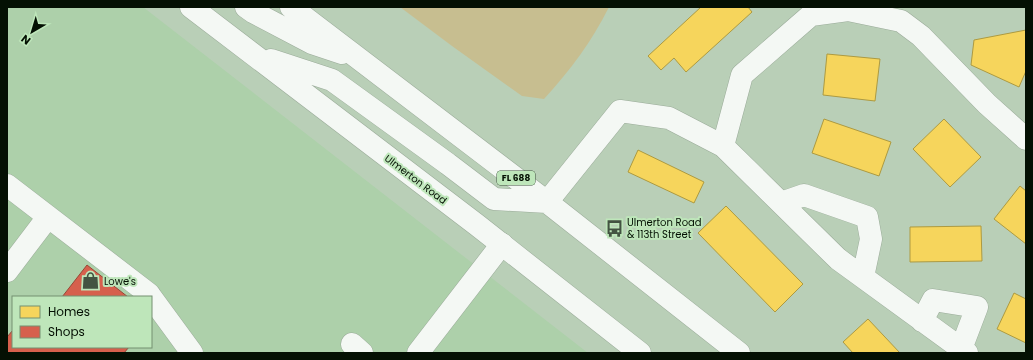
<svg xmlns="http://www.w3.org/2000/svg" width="1033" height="360" font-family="Poppins,sans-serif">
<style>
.built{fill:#add0aa;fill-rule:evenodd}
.green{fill:#c7be90}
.homes{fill:#f6d55c;stroke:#ad9a41}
.shops{fill:#d6604d;stroke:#974837}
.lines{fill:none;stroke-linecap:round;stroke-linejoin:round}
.minor-casing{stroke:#9aab99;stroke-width:23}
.major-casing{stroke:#9aab99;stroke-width:23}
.minor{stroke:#f4f8f4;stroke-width:22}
.major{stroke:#f4f8f4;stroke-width:22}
.labels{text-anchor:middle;stroke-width:4;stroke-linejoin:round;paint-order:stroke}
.shield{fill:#bee6ba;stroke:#3c503a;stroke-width:1}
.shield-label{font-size:9px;font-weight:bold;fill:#041003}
.street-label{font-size:10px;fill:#041003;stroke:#bee6ba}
.poi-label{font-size:10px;fill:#041003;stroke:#bee6ba;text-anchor:start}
</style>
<rect width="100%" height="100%" fill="#b9cfb7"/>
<path class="built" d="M7 7H143L588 353H7ZM13 297H151V347H13Z"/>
<path class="green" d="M400 7H609C591 43 571 69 544 99L522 96 452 46Z"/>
<path class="homes" d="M701 7H748L752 12 686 72 674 58 661 70 648 56Z
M1026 30V71L1019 87 971 65 974 40Z
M827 54 880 59 875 101 823 95Z
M824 119 891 142 879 176 812 153Z
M944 119 981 157 950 187 913 149Z
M638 150 704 182 694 203 628 172Z
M1020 186 1026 191V244L994 219Z
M726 206 803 284 775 312 698 233Z
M981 226 982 261 910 262V227Z
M1014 293 1026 299V343L997 329Z
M868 319 900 353H853L843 342Z"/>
<path class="shops" d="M87 265 128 297H62Z
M13 330V347H129L124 353H7V337Z"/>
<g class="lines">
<defs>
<path id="minor" d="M723 146 742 75 811 15 848 10 901 21 921 36 987 104 1026 139
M7 185 149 294 151 297
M547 202 620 111 669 118 723 146 838 259 967 353
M781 203 804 195 867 217 871 239 863 277
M7 271 48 217
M151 297 192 353
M922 321 933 300 977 307 961 349
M352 344 362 353
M418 353 502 244"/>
<path id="major" d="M191 7 477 225 640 353
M246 7 253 12 312 43 342 53
M291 7 547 202 739 353
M271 60 332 80 448 164 494 199 547 202"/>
</defs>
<use href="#minor" class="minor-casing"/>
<use href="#major" class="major-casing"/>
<use href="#minor" class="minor"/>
<use href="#major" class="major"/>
</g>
<defs>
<symbol id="bus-bare" viewBox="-9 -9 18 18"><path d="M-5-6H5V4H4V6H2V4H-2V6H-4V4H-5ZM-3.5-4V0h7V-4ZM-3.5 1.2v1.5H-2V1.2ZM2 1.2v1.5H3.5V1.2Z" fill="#435342" stroke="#bee6ba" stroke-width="2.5" paint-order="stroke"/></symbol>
<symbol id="shop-bare" viewBox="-9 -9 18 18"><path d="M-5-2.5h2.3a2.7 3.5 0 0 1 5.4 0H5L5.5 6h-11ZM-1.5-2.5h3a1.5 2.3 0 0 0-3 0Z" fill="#435342" stroke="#bee6ba" stroke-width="2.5" paint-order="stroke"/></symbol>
</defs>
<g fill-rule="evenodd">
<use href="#bus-bare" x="602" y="216" width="25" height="25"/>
<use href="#shop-bare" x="78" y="268" width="25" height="25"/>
</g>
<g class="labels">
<rect class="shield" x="497" y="171" width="38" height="14" rx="3"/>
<g class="shield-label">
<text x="516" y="181">FL 688</text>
</g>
<g class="street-label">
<text transform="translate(416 179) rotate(37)" y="4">Ulmerton Road</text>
</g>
<g class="poi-label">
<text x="627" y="226">Ulmerton Road<tspan x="627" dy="12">&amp; 113th Street</tspan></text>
<text x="104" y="285">Lowe's</text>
</g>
</g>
<rect width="1033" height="360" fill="none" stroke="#041003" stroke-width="16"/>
<rect x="12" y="296" width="140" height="52" fill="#bee6ba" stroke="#749071"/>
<rect x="20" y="306" width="20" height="12" fill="#f6d55c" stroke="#749071"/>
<text x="48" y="316" font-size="12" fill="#041003">Homes</text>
<rect x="20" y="326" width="20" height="12" fill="#d6604d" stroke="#749071"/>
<text x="48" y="336" font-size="12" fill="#041003">Shops</text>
<g transform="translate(32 32) rotate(218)" stroke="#bee6ba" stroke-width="3" paint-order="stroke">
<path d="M0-3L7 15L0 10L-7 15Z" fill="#041003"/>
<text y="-6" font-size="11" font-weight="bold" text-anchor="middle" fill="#041003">N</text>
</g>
</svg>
